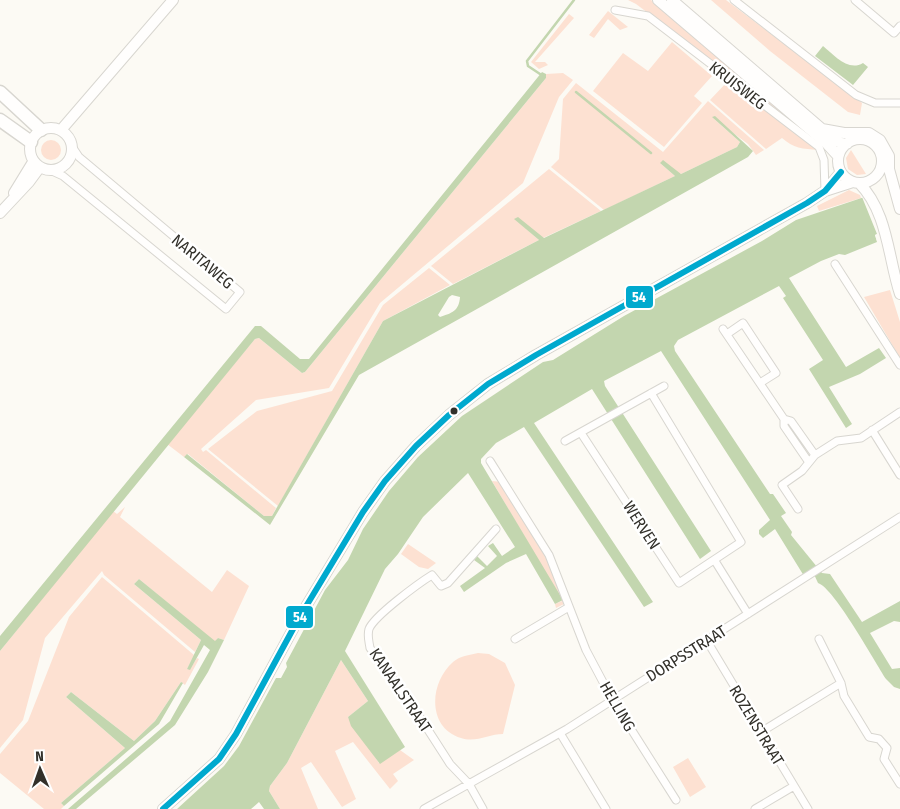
<svg xmlns="http://www.w3.org/2000/svg" width="900" height="809" font-family="'Fira Sans Condensed',sans-serif">
<style>
.green{fill:#fde1d2}
.water{fill:#c3d6af;fill-rule:evenodd}
.pier{fill:#fcfaf4}
.lines{fill:none;stroke-linecap:round;stroke-linejoin:round}
.stream{stroke:#c3d6af;stroke-width:2.5}
.street-casing{stroke:#d8d6d0;stroke-width:9}
.secondary-casing{stroke:#d8d6d0;stroke-width:12}
.highway-casing{stroke:#d8d6d0;stroke-width:15}
.street{stroke:#fffefd;stroke-width:7}
.secondary{stroke:#fffefd;stroke-width:10}
.highway{stroke:#fffefd;stroke-width:12}
.bus-1-casing{stroke:#fff;stroke-width:10}
.bus-1{stroke:#00a9ce;stroke-width:6}
.bus-dot{fill:#32302a;stroke:#fff;stroke-width:2}
.labels{text-anchor:middle;stroke-width:5;stroke-linejoin:round;paint-order:stroke}
.street-label{font-size:16px;fill:#32302a;stroke:#fff}
.line-badge{stroke:#fff;stroke-width:2}
.badge-label{font-size:14px;text-anchor:middle;font-weight:bold;fill:#fff}
</style>
<rect width="100%" height="100%" fill="#fcfaf4"/>
<path class="green" d="M628 0H651L812 136 636 4Z
M711 0H726L862 103 860 115 848 112 770 51Z
M608 11 628 27 620 30 608 19 594 38 589 35Z
M569 14 574 18 535 62H545L548 65 539 69 531 62Z
M672 42 712 76 694 96 702 103 664 147 593 91 623 53 648 71Z
M563 73 573 80 559 97 523 183 380 303 329 388 256 400 201 449 203 452 206 450 276 508 272 516H264L188 454 184 457 167 444 255 339 259 338 302 373 305 372 546 78V74Z
M727 82 730 84 818 150C803 149 793 148 782 138L766 149 710 100Z
M576 83 663 152 708 101 764 150 756 155 748 144 713 118 740 142 737 147 681 174 660 163 675 176 604 210 551 167 559 159 563 99Z
M41 150a10 10 0 1 1 20 0a10 10 0 1 1-20 0Z
M851 150 866 174 857 175 848 169 846 158Z
M549 169 601 211 543 238 515 219 539 240 453 284 431 266Z
M849 190 860 195 861 198 819 211 817 206Z
M429 268 450 285 383 321 278 506 208 449 257 411 332 391 383 305Z
M890 290 900 322V358L864 297Z
M492 481 502 482 554 572 564 604 556 608 555 604 562 601Z
M125 507 120 517 212 592 227 570 249 586 224 640 218 638 215 642 139 579 134 584 201 640 195 652 104 575 102 571 45 638 23 720 0 748V651L113 511 117 514Z
M408 544 436 563 428 569 419 567 401 554Z
M102 577 194 655 187 669H190L197 658 199 659 185 685 181 682 155 721 134 741 71 692 66 697 125 748 61 803 64 806 61 809H44L0 773V754L28 721 69 617Z
M478 653 489 654 505 663 515 685 503 734C489 734 476 743 461 738 427 728 429 683 453 662 460 656 469 655 478 653Z
M341 660 368 701 348 717 379 763 400 750 414 760 393 774 398 781 390 789 353 742 335 751 356 799 342 807 311 762 301 768 318 809H280L269 791 270 786 287 763Z
M688 758 706 787 690 797 673 767Z"/>
<path class="water" d="M823 46C834 55 848 72 863 63L868 67 853 85 815 56Z
M542 72 546 74V78L305 372 302 373 259 338 255 339 0 651V636L255 326H261L300 359H309Z
M715 116 753 151 748 157 359 375 270 525 184 457 187 454 264 516H272L383 321 539 240 514 219 518 217 544 238 675 176 660 163 663 160 681 174 737 147 740 142 712 117ZM452 295 460 297C459 311 452 313 440 317L438 315 449 297Z
M900 185V226L875 235 877 242 845 255 839 254 821 261 789 278 846 367 879 348 886 358 860 374 829 387 852 424 846 428 809 369 823 360 783 298 786 296 779 286 678 340 674 346 675 351 770 494H773L786 513 781 516 792 532 791 535 822 573 830 574 862 622 900 601V622L894 621 870 633 892 669 900 668V689L894 687 886 679C875 662 834 588 818 583L812 570 804 576 775 529 763 538 759 534V530L770 520 661 351 604 381 605 386 711 551 700 559 592 389 534 423 653 602 644 607 524 427 496 443 481 459V463L563 600 555 604 526 554 506 563 464 592 460 586 485 568 474 560 477 556 487 566 497 556 488 546 493 543 502 556 515 547 468 473 423 517 398 554 385 569 345 651 405 747 380 764 351 726 348 717 368 701 341 660 287 763 270 786 269 791 280 809H264L259 802 251 809H177L224 766 239 746 276 678H281L287 667 286 663 325 590 348 560 363 529 389 491 418 457 462 416 543 362 553 360 624 316 762 241 796 220Z
M139 579 215 641 218 638 224 640 208 672 175 725 76 809H68L170 721 210 650 204 645 190 670 187 669 201 640 134 584Z
M181 682 183 683 159 724 64 806 61 803 125 748 66 697 71 692 134 741 155 721Z"/>
<path class="pier" d="M900 184V229L878 237V244L875 235 877 234 862 197Z"/>
<g class="lines">
<path class="stream" d="M540 74 528 66 527 61 574 0
M576 92 651 153"/>
<defs>
<path id="street" d="M734 0 856 95 875 103H900
M855 0 894 33 900 26
M615 10 648 16 819 147 824 160 825 191
M52 171 63 176 226 309 240 292 79 157 73 148
M835 264 900 365
M723 329 784 419V426L808 461
M727 334 743 323 776 373 760 383
M784 419 791 421 815 455
M872 430 900 475
M581 433 679 583 741 542 651 393
M565 441 664 386
M490 461 549 555 586 650 612 699 676 800
M798 509 782 485 802 471 815 455 837 441 861 438 900 412
M715 561 748 614
M515 639 569 607
M819 639 841 683 844 696 869 737 879 739 887 748 884 759 900 784
M707 641 808 809
M761 732 841 683
M560 733 606 809
M424 809 567 729 900 517
M483 809 469 784 450 764 414 708 370 648C369 641 367 636 369 629 374 616 419 583 432 575L441 586 448 583 496 529
M755 809 794 786"/>
<path id="secondary" d="M658 0 827 144 838 156
M672 0 822 129C828 137 836 143 847 144
M30 149a21 21 0 1 1 42 0a21 21 0 1 1-42 0Z
M822 129 844 133H869L880 140 889 156V169L900 209
M61 130 173 0
M838 161a22 22 0 1 1 44 0a22 22 0 1 1-44 0Z
M859 183C888 212 888 258 900 294
M825 191 853 182
M14 193 33 162
M0 213 29 182 40 167
M163 809 219 759 236 734 299 618 363 512 385 481 416 446 449 415 488 384 536 355 807 203 825 191 841 172"/>
<path id="highway" d="M0 92 41 130
M0 120 31 142"/>
</defs>
<use href="#street" class="street-casing"/>
<use href="#secondary" class="secondary-casing"/>
<use href="#highway" class="highway-casing"/>
<use href="#street" class="street"/>
<use href="#secondary" class="secondary"/>
<use href="#highway" class="highway"/>
<defs>
<path id="bus-1" d="M163 809 219 759 236 734 299 618 363 512 385 481 416 446 449 415 488 384 536 355 807 203 825 191 841 172"/>
</defs>
<use href="#bus-1" class="bus-1-casing"/>
<use href="#bus-1" class="bus-1"/>
</g>
<circle class="bus-dot" cx="454" cy="411" r="4.5"/>
<g class="labels">
<g class="street-label">
<text transform="translate(738 85) rotate(38)" y="6">KRUISWEG</text>
<text transform="translate(203 261) rotate(40)" y="6">NARITAWEG</text>
<text transform="translate(642 525) rotate(57)" y="6">WERVEN</text>
<text transform="translate(686 653) rotate(-32)" y="6">DORPSSTRAAT</text>
<text transform="translate(401 690) rotate(56)" y="6">KANAALSTRAAT</text>
<text transform="translate(618 706) rotate(60)" y="6">HELLING</text>
<text transform="translate(757 725) rotate(59)" y="6">ROZENSTRAAT</text>
</g>
</g>
<g class="line-badge">
<rect x="625" y="285" width="29" height="24" rx="5" fill="#00a9ce"/>
<rect x="285" y="605" width="29" height="24" rx="5" fill="#00a9ce"/>
</g>
<g class="badge-label">
<text x="639" y="302">54</text>
<text x="300" y="622">54</text>
</g>
<g transform="translate(40 769) rotate(358)" stroke="#ffffff" stroke-width="4" paint-order="stroke">
<path d="M0-4L9 19L0 12L-9 19Z" fill="#32302a"/>
<text y="-8" font-size="14" font-weight="bold" text-anchor="middle" fill="#32302a">N</text>
</g>
</svg>
